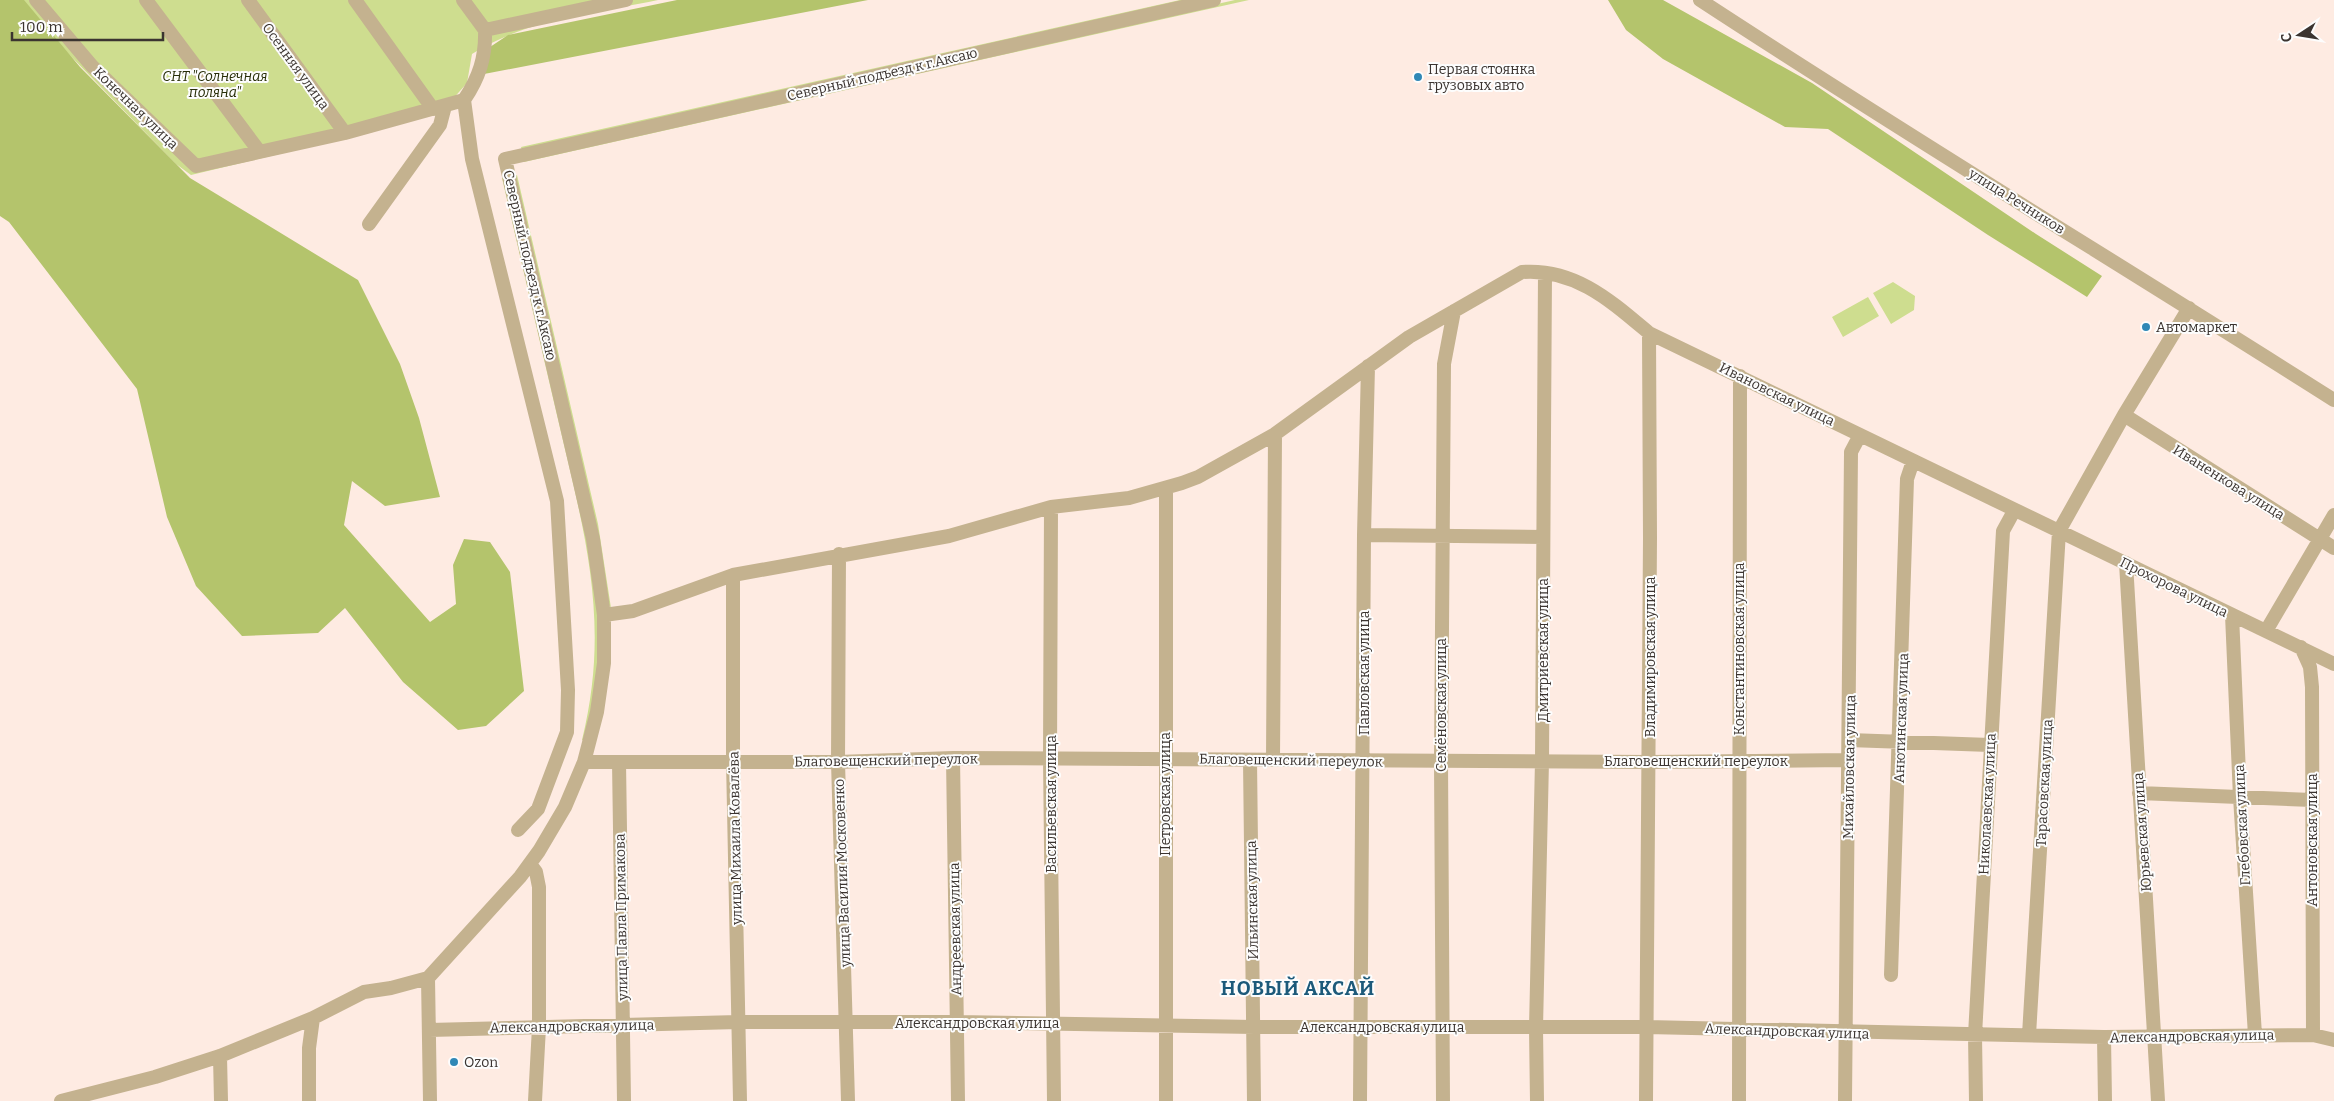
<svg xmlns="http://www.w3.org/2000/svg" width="2334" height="1101" font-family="Bitter,serif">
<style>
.green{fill:#cedd8f}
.forest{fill:#b4c46c}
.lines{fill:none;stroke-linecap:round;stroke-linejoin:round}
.minor{stroke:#c4b28f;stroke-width:14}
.poi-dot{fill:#3088b6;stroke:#fdfdfd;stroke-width:2}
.labels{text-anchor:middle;stroke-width:4;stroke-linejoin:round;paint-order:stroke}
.street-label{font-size:14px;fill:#3b3430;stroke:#fdfdfd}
.poi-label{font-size:14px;fill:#3b3430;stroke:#fdfdfd;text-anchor:start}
.park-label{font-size:14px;font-style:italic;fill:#282e08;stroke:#fdfdfd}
.district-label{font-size:19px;font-weight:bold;letter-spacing:1px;fill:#1d5a7a;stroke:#fdfdfd}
</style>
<rect width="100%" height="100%" fill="#feebe2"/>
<path class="green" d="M22 0H658C595 13 527 19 472 54L467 83 443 110 334 141 191 175 176 164 55 40Z
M1180 0H1193L522 150 521 147Z
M1235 0H1249L524 162V159Z
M517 175 598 524 611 608 608 604 514 176Z
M502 178H505L595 576 599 638 596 687 585 741 582 740C612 619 583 528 556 411 538 334 520 256 502 178Z
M1893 282 1915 296 1914 310 1891 324 1873 293Z
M1868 297 1879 316 1843 337 1832 317Z"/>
<path class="forest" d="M0 0H24L80 67 190 178 358 280 400 364 419 418 440 497 385 506 352 481 344 525 430 622 456 604 453 565 464 539 490 542 510 572 524 691 486 726 458 730 403 682 345 608 318 633 242 636 196 586 167 517 137 389 9 222 0 216Z
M677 0H868L484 74 490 47 508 35Z
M1608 0H1663L1812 83 2036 234 2102 276 2087 297 1988 235 1828 129 1785 127 1663 59 1626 30Z"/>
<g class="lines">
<path class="minor" d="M36 0 92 66 196 166 345 133 464 100
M146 0 259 151
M248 0 345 133
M355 0 433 109
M463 0 485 30
M1700 0C1909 137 2123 266 2334 400
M464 100 472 159 557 501 568 690 567 732 538 809 518 830
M464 100C479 78 486 57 485 30L626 0
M369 224 440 125 445 106
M2124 415 2334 548
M1051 507 1050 759 1054 1101
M1364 535 1543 537
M839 554 838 762 848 1101
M2126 563 2158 1101
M733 575V761L740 1101
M604 615 633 611 733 575 949 536 1051 507 1129 498 1182 483 1198 477 1275 434 1409 337 1522 272C1575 268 1611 301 1649 333L2334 664
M2232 615 2240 797 2255 1035
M2266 631 2334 515
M2301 647 2310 667 2312 687 2313 1035
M1849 740 1990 745
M953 758 958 1101
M1250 760 1254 1101
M1273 760 1275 434
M584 762H838L953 758 1649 762 1848 760
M619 762 624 1101
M2139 793 2312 800
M530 864 536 872 539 887V1027L535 1101
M1891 975 1907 479 1913 461
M428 978 430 1101
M429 1030 738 1022H957L1254 1027H1647L2104 1037 2313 1035 2334 1040
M2029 1035 2059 531 2124 415 2189 308
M2104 1037 2105 1101
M220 1056 221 1101
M61 1101 155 1077 220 1056 313 1018 364 992 391 988 428 978 520 877 539 851 565 807 584 762 597 712 604 663V615L593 539 505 159 1214 0
M309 1101V1048L313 1018
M1166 1101V488
M1360 1101 1364 535 1368 366
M1443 1101 1441 761 1444 364 1454 311
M1537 1101 1536 1028 1542 761 1545 273
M1646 1101 1650 538 1649 333
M1739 1101 1740 376
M1845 1101 1851 452 1860 435
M1976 1101 1975 1035 2003 531 2014 511"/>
</g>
<g class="poi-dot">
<circle cx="1418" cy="77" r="5"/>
<circle cx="2146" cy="327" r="5"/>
<circle cx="454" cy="1062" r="5"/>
</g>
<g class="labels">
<g class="street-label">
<text transform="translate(296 66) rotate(54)" y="5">Осенняя улица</text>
<text transform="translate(882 74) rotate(-13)" y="5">Северный подъезд к г.Аксаю</text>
<text transform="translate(136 108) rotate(44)" y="5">Конечная улица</text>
<text transform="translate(2017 201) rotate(32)" y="5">улица Речников</text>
<text transform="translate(530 265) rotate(77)" y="5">Северный подъезд к г.Аксаю</text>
<text transform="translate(1777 394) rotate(26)" y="5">Ивановская улица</text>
<text transform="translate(2229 482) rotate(32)" y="5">Иваненкова улица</text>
<text transform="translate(2174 587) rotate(26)" y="5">Прохорова улица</text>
<text transform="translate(1739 649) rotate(-90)" y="5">Константиновская улица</text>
<text transform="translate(1543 650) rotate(-90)" y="5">Дмитриевская улица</text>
<text transform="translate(1650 657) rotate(-90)" y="5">Владимировская улица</text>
<text transform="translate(1364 673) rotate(-90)" y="5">Павловская улица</text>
<text transform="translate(1441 705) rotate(-90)" y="5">Семёновская улица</text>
<text transform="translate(1901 718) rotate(-88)" y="5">Анютинская улица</text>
<text transform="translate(886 760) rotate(-1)" y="5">Благовещенский переулок</text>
<text transform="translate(1291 760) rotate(1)" y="5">Благовещенский переулок</text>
<text x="1696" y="766">Благовещенский переулок</text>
<text transform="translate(1849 767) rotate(-89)" y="5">Михайловская улица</text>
<text transform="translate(2044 783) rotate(-87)" y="5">Тарасовская улица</text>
<text transform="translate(1165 794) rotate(-90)" y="5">Петровская улица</text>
<text transform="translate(1051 804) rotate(-90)" y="5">Васильевская улица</text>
<text transform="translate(1987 804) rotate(-87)" y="5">Николаевская улица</text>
<text transform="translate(2242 825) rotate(-93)" y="5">Глебовская улица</text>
<text transform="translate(2142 832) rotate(-94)" y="5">Юрьевская улица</text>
<text transform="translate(735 838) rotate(-91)" y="5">улица Михаила Ковалёва</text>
<text transform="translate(2312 840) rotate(-90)" y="5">Антоновская улица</text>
<text transform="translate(842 873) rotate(-92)" y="5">улица Василия Московенко</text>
<text transform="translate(1252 900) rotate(-91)" y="5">Ильинская улица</text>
<text transform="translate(621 917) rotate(-91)" y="5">улица Павла Примакова</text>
<text transform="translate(955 929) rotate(-91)" y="5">Андреевская улица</text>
<text x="977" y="1028">Александровская улица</text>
<text transform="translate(572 1026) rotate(-1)" y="5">Александровская улица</text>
<text x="1382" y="1032">Александровская улица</text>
<text transform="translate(1787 1031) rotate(2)" y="5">Александровская улица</text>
<text transform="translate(2192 1036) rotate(-1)" y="5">Александровская улица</text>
</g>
<g class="poi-label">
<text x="1428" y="74">Первая стоянка<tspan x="1428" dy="16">грузовых авто</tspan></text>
<text x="2156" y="332">Автомаркет</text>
<text x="464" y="1067">Ozon</text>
</g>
<g class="park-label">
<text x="215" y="81">СНТ "Солнечная<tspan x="215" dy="16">поляна"</tspan></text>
</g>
<g class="district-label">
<text x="1298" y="995">НОВЫЙ АКСАЙ</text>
</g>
</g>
<g transform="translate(2299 35) rotate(258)" stroke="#fdfdfd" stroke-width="4" paint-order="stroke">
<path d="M0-4L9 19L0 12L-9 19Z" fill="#3b3430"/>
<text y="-8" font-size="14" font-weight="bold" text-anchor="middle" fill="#3b3430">С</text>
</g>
<path d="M12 32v8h151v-8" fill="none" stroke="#3b3430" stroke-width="2.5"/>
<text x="20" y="32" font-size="15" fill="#3b3430" stroke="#fdfdfd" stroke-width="4" paint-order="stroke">100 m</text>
</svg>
